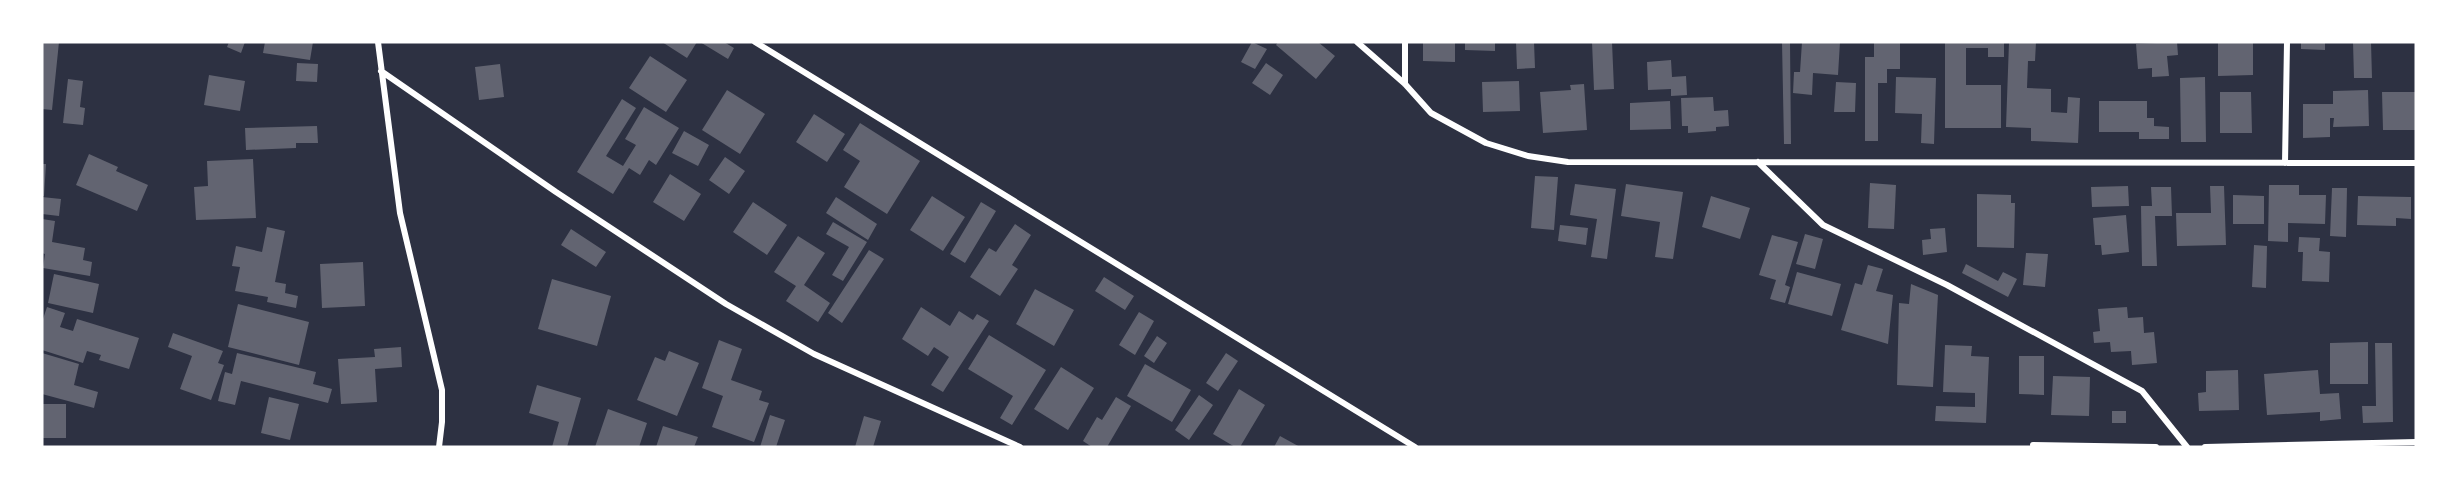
<svg xmlns="http://www.w3.org/2000/svg" width="2458" height="489" font-family="Ubuntu,sans-serif">
<style>
.building{fill:#626471}
.lines{fill:none;stroke-linecap:round;stroke-linejoin:round}
.minor{stroke:#fff;stroke-width:6}
</style>
<rect width="100%" height="100%" fill="#2d3142"/>
<path class="building" d="M42 42H59L52 110 42 109Z
M229 42H245L241 53 227 47Z
M265 42H313L310 60 263 53Z
M662 42H697L687 58Z
M700 42H724L734 48 728 59Z
M1252 42 1267 49 1255 69 1241 62Z
M1278 42H1318L1335 56 1316 79 1276 45Z
M1423 42H1455V62L1423 61Z
M1465 42H1495V51L1465 50Z
M1516 42H1534L1535 68 1517 69Z
M1592 42H1612L1614 89 1594 90Z
M1782 42H1790L1791 144H1784Z
M1802 42H1840L1838 75 1813 73 1812 95 1793 93 1794 72H1800Z
M1874 42H1900V69H1887V83H1878V141H1865V57H1874Z
M1945 42H2004V57H1988V48H1966V85H2001V128H1945Z
M2009 42H2036L2035 61H2028L2027 88 2051 89V112L2067 113 2068 97 2080 98 2078 143 2031 141V128L2006 127Z
M2177 42 2178 55 2167 56 2169 76 2152 77V68L2138 69 2136 44Z
M2253 42V75L2218 76V43Z
M2301 42H2325V50L2301 49Z
M2353 42H2371L2372 78H2354Z
M650 56 687 80 666 112 629 88Z
M1671 60 1672 77 1686 76 1687 95 1671 96V89L1648 90 1647 62Z
M297 63 318 64 317 82 296 81Z
M1266 63 1283 75 1270 95 1252 83Z
M500 64 504 97 479 100 475 67Z
M209 75 245 81 240 111 204 105Z
M1896 77 1936 78 1934 144 1921 143 1922 114 1895 113Z
M2205 77 2206 142H2181L2180 78Z
M68 79 83 81 80 107 85 108 83 125 63 123Z
M1519 81 1520 111 1483 112 1482 82Z
M1836 82 1856 83 1855 112H1834Z
M1584 84 1587 130 1543 133 1540 92 1571 90 1570 85Z
M727 90 765 114 740 154 702 130Z
M2368 90 2369 126 2333 127 2334 118H2330V137L2303 138V104H2333V91Z
M2220 92H2251L2252 133H2220Z
M2382 92H2416V130H2383Z
M1713 97 1714 111 1728 110 1729 126 1716 127V131L1688 133V126H1682L1681 98Z
M622 99 636 108 606 156 623 166 636 145 625 139 644 107 679 128 656 165 649 160 640 175 629 168 613 194 577 172Z
M1670 101 1671 129 1630 130V103Z
M2099 101H2147V118H2154V126L2169 127V139H2139V132H2099Z
M814 114 845 134 827 162 796 142Z
M860 123 920 161 887 214 844 187 860 161 843 150Z
M317 126 318 143H296V148L246 150 245 128Z
M684 131 709 145 698 166 672 153Z
M89 154 118 167 116 171 148 185 137 211 76 185Z
M725 157 745 171 729 194 709 180Z
M253 159 256 218 196 220 194 187 208 186 207 161Z
M42 164H46L44 196H42Z
M670 174 701 194 684 221 653 202Z
M1535 176 1558 177 1554 230 1531 228Z
M1870 183 1896 185 1894 229 1868 228Z
M1575 184 1616 189 1607 259 1591 257 1597 219 1570 215Z
M1626 184 1683 192 1673 259 1655 257 1660 222 1621 216Z
M2269 185H2299V195H2326L2325 224 2288 223V242L2268 241Z
M2128 186 2129 206 2092 207 2091 187Z
M2210 186H2224L2226 245 2177 246 2176 213H2211Z
M2151 187H2171L2172 216H2155L2157 266H2142L2141 206H2152Z
M2332 188H2347L2346 237 2330 236Z
M1977 194 2011 195V203H2015L2014 248 1977 247Z
M2233 195 2264 196V224H2233Z
M932 196 965 217 943 251 910 230Z
M1711 196 1750 208 1740 239 1702 227Z
M2358 196 2411 197V219L2396 218V226L2357 225Z
M42 197 61 199 59 216 42 214Z
M836 197 877 224 868 240 826 213Z
M753 202 787 225 767 255 733 232Z
M981 202 996 211 965 263 950 254Z
M2126 215 2129 252 2102 255 2101 245H2095L2093 218Z
M42 219 55 221 52 242 85 248 83 260 92 262 90 276 43 268 45 254 42 253Z
M833 222 867 242 843 281 832 275 849 247 826 234Z
M1015 224 1031 235 1012 265 1018 269 1000 296 970 277 989 248 996 252Z
M1560 225 1588 228 1586 245 1558 241Z
M267 227 285 231 275 282 286 284 285 293 298 296 296 308 267 302 268 297 235 291 240 267 232 266 236 246 262 252Z
M1945 228 1947 252 1923 255 1922 240 1931 239 1930 229Z
M571 229 606 252 596 267 561 245Z
M1805 234 1823 239 1815 269 1796 264Z
M1772 235 1798 242 1785 285 1790 287 1785 303 1770 299 1776 280 1759 275Z
M798 236 825 253 804 285 830 303 818 322 786 301 796 286 774 272Z
M2299 237 2320 238 2319 251 2330 252 2329 282 2302 281 2303 252H2298Z
M2254 245 2267 246 2266 288 2252 287Z
M869 250 884 259 842 323 828 313Z
M2026 253 2048 254 2045 287 2023 285Z
M363 262 365 306 322 308 320 264Z
M1966 264 1998 281 2003 272 2017 279 2008 297 1962 273Z
M1868 265 1883 269 1876 291 1893 295 1888 344 1841 330 1855 283 1862 285Z
M1797 272 1841 284 1832 316 1788 304Z
M54 274 99 284 93 313 48 303Z
M1104 277 1134 296 1125 310 1095 291Z
M552 279 611 296 597 346 538 329Z
M1911 284 1938 295 1933 387 1897 385 1899 303 1909 304Z
M1035 289 1074 310 1054 346 1016 324Z
M238 304 309 322 299 365 228 347Z
M47 307 65 313 60 327 73 331 77 319 139 338 129 369 99 360 101 355 87 351 83 363 42 350V322Z
M921 307 950 326 959 311 973 320 977 314 989 321 943 392 931 385 949 357 934 347 928 356 902 339Z
M2127 307 2128 318 2143 317 2144 333 2154 332 2157 363 2132 365 2131 351 2111 352 2110 342 2094 343 2093 332 2100 331 2098 309Z
M1139 312 1154 321 1135 355 1119 345Z
M173 333 223 351 218 363 224 365 211 400 180 389 192 356 168 347Z
M989 335 1046 370 1012 425 1000 418 1013 396 968 369Z
M1157 336 1167 343 1154 363 1144 356Z
M719 340 742 349 731 380 762 391 759 400 769 403 754 442 712 427 723 396 702 388Z
M2368 342V384H2330V343Z
M2375 343H2392L2393 422 2363 423 2362 406H2376Z
M1945 345 1972 346 1971 356 1989 357 1986 423 1935 421 1936 406 1975 407V393L1943 392Z
M401 347 402 367 375 369 377 402 341 404 338 359 375 357 374 349Z
M669 351 699 363 677 416 637 400 655 357 665 361Z
M42 353 79 364 74 385 98 392 94 408 42 394Z
M237 353 316 372 313 384 332 389 328 403 241 381 235 405 218 401 225 372 232 374Z
M1226 353 1238 361 1218 391 1206 383Z
M2019 356H2044V395L2019 394Z
M1145 364 1191 390 1172 422 1127 396Z
M1061 367 1094 388 1068 430 1034 409Z
M2238 370 2239 410 2199 411 2198 393 2206 392V371Z
M2318 370 2320 394 2339 393 2341 419 2320 421V412L2267 415 2264 374Z
M2053 376 2090 377 2089 416 2051 415Z
M537 385 581 398 567 447H552L559 422 529 413Z
M1239 389 1265 405 1240 447H1235L1213 434Z
M1199 395 1213 405 1189 440 1175 430Z
M269 397 299 404 290 440 261 433Z
M1116 397 1131 406 1107 447H1092L1083 441 1097 417 1102 420Z
M42 404H66V438H42Z
M608 409 647 423 639 447H595Z
M2112 411H2126V423H2112Z
M770 415 785 420 776 447H760Z
M864 416 881 421 873 447H855Z
M663 426 698 437 694 447H656Z
M1280 436 1300 447H1274Z"/>
<g class="lines">
<path class="minor" d="M378 42 400 213 442 390V422L439 447
M755 42 1415 447
M1357 42 1405 84 1431 113 1486 143 1528 156 1568 162 2416 163
M1405 42V84
M381 71 556 192 726 304 814 354 1020 447
M1758 162 1823 225 1947 285 2142 391 2187 447
M2285 163 2287 42
M2033 445 2156 447
M2205 447 2416 442"/>
</g>
<rect width="2458" height="489" fill="none" stroke="#ffffff" stroke-width="87"/>
</svg>
